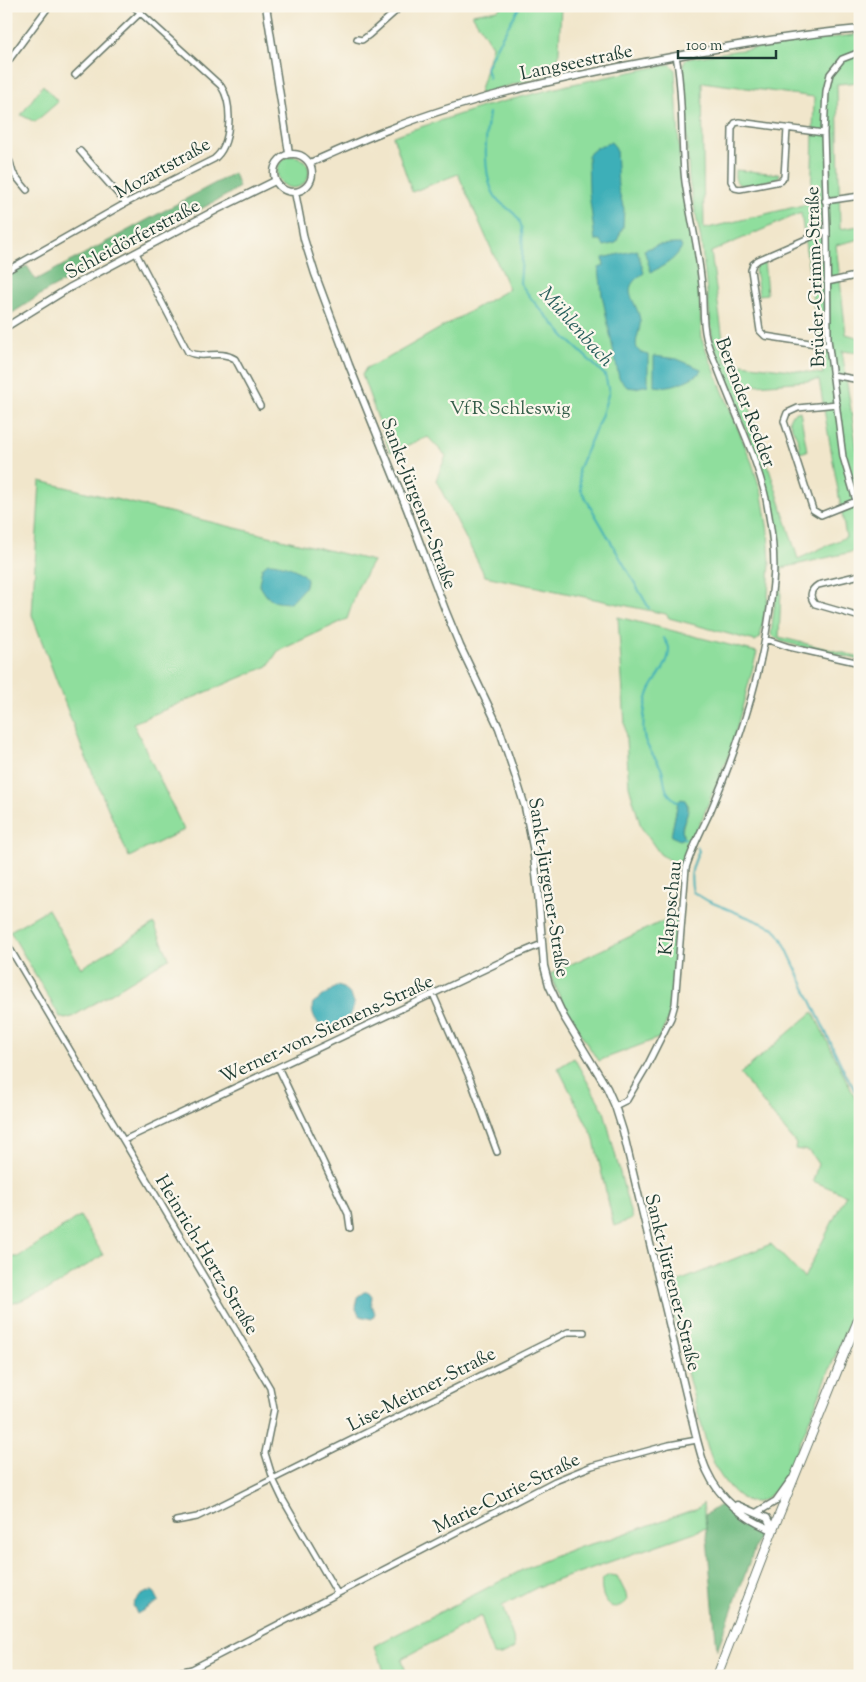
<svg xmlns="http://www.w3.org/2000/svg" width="866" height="1682" font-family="'Sorts Mill Goudy',serif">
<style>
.green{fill:#8fde9d;stroke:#578e68;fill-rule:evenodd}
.forest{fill:#73bd84;stroke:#497d5c}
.water{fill:#3eafb8;stroke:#2e7676}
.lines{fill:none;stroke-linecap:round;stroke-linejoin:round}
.stream{stroke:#3eafb8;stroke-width:2}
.minor-casing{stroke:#687869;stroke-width:8}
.tertiary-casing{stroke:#687869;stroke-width:9}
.primary-casing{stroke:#687869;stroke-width:10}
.minor{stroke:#fff;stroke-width:5}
.tertiary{stroke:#fff;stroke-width:6}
.primary{stroke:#fff;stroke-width:8}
.labels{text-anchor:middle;stroke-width:4.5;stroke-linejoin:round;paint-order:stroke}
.street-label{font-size:19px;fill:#1f3d34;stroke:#fbf7ec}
.park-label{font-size:19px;fill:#355d49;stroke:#fbf7ec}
.water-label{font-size:20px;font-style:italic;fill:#285f5c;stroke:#fbf7ec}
</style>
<rect width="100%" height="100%" fill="#fbf7ec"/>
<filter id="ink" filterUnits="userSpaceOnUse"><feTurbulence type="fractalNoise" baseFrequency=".02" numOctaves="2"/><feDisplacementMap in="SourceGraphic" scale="10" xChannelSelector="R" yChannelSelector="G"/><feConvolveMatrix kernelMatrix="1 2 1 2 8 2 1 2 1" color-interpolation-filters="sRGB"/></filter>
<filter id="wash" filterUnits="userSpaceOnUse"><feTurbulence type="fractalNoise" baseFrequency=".0096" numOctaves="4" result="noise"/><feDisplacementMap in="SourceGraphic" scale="20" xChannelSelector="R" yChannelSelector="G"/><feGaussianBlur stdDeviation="1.12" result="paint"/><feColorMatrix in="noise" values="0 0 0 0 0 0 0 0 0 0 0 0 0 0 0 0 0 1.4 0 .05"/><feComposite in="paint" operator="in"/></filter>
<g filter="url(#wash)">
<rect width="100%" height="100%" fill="#f1e6cb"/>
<path class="green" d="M501 6H561L558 72 479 94 492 46 472 14 498 10Z
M860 34V82L837 84 840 229 860 226V239L836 245 846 334 860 338V353L842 351 860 469V550L782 568 779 637 860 657V660L782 642 771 635 777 582 775 536 769 499 761 469 713 344 701 240 689 181 683 65 686 59 734 51ZM702 82 814 97 811 203 704 229ZM801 213 823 374 726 362 711 252ZM819 380 846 537 798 559 743 386Z
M670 64 675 69 681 178 693 244 699 289 702 340 752 463 762 495 768 531 770 562 768 596 760 638 755 641 669 618 666 614 485 576 436 480 446 456 428 437 390 452 362 375 366 368 388 358 509 289 458 174 412 192 393 136 482 107 568 85Z
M43 85 58 102 35 122 21 115Z
M277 172a16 16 0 1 1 32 0a16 16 0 1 1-32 0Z
M735 170 780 174 779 177C772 180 744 188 739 184 734 181 735 175 735 170Z
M764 260 767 294 759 295 755 270 756 265Z
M800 411 807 451 799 453C802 441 792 431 789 420L792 414Z
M40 481 373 561 358 587 347 619 278 651 268 666 133 723 184 830 129 857 81 746 32 615Z
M618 617 757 652 731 749 702 819 688 849 682 868 660 854 641 827 629 786ZM678 802 688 804C689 816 680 824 683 836L672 831Z
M48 909 81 968 154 924 169 958 72 1017 65 1019 60 1017 10 931Z
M678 914 672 1003 668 1019 659 1038 598 1061 564 1007 550 974Z
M813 1012 860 1108V1295L789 1470C781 1481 774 1495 761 1501 740 1509 719 1476 712 1460 707 1447 704 1433 700 1420 687 1376 677 1331 667 1286L771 1244 804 1278 846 1195 813 1181 818 1164 809 1151 795 1149 796 1144 740 1074Z
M574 1058 604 1111 632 1219 614 1226 593 1136 558 1068Z
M80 1216 103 1255 48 1290 6 1306V1257H18Z
M703 1503 706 1528 538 1587 502 1606 513 1637 514 1648C508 1652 501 1657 493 1655L481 1616 402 1659 407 1676H385L380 1658 374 1646 530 1566 575 1548 607 1540 698 1508Z
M609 1575 617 1576 626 1594 627 1601C610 1618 599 1596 602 1579Z"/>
<path class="forest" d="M234 173 239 187 227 195 48 290 6 317V276L27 266 36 280Z
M720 1505 739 1520 758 1531 760 1534 717 1650 705 1515Z"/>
<path class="water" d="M611 142 616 148 618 188 624 209 623 227 616 243 604 246 600 240H595L589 193 588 155 596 148Z
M675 244H680L682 247C675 260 664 266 651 272L644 250 658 245Z
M637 250 644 273C617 290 637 299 640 320 642 333 626 351 648 355V385L635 388 627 387 619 378 602 295 599 268 604 266 603 258Z
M654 356 677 359 701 369V372C688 381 670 389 654 386Z
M268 563C281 563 300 569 307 579L304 588 290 603C270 602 269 601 259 584L262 568Z
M681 799 685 800C691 809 686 815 683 824 681 829 683 833 683 838L680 840 671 836 678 802Z
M337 986C343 987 344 989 348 992 357 1001 354 1012 346 1020 340 1026 330 1027 323 1028 316 1023 310 1011 313 1003Z
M364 1292H369L372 1296 371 1305 375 1313 372 1319 360 1316 356 1309 357 1297Z
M152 1591 155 1593 159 1601 137 1614 133 1605C136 1598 144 1592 152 1591Z"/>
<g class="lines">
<path class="stream" d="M489 78 486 68 496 47 520 6
M489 113C485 135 482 182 498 200 505 208 518 213 521 225 525 239 521 268 520 283L534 302 566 338 605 375 609 392 601 417 578 470 581 490 649 608
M664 638C665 641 669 645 669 648 670 664 656 678 650 690 645 701 642 724 644 736 646 748 655 756 660 766 668 781 659 790 678 802
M683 838 686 839
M697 847 699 851C692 867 689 875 693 892L708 901 774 928 782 939 844 1071 860 1099"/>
</g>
</g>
<g filter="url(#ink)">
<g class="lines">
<defs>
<path id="minor" d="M357 39 362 40 369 35 396 11 398 6
M860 52 842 59 830 74 826 91 824 133 827 230 828 339 843 457 860 514
M6 64 49 6
M75 75 140 13
M787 129 784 177 781 181 740 189 735 188 731 181 732 128 735 123 739 122 824 133
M80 151 126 203
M6 157 10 162 13 173 27 190
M825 201 860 196
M827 230 758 260 753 264 751 270 760 331 765 336 829 346
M136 253 188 352C204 360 219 349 235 359L260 406
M6 271 126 203 214 159C232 145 233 104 221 86L133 6
M827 282 860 275
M832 375 860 380
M837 404 798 408 787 413 784 421 813 510 821 515 856 501
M860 575 818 585C810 590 809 597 815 604L860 617
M765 639 789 647 860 663
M6 942 270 1388 274 1409 265 1453 273 1479 282 1498 337 1593
M433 994 471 1081 497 1152
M278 1067 348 1214 350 1228
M615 1106 627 1100 647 1066 671 1018 675 1004 686 868C692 848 702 829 711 810 741 740 766 659 773 583 776 555 771 526 766 499 756 455 735 414 719 372 715 361 708 348 706 337 702 321 704 302 702 286 699 251 690 217 685 182 680 140 684 97 676 56
M124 1140 513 956 542 944
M176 1521 197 1517 568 1332H584
M167 1675 192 1669 555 1481 592 1466 669 1445 697 1440"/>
<path id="tertiary" d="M266 6 289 153
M274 173a19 19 0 1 1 38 0a19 19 0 1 1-38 0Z
M310 163C336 152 363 139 390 129 465 99 545 82 624 66 702 51 780 36 860 29
M295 192 304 239 315 274 349 365 407 509 446 612 460 646 499 728 516 778 525 807 533 847 538 892 544 966 549 985 564 1017 607 1088 615 1106 623 1131 697 1440C700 1450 702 1461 707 1471 719 1498 745 1520 773 1530
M6 327 69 288 218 209 275 181
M737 1505 767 1518 773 1530
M756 1513 776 1501 791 1480"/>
<path id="primary" d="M717 1676 773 1530 860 1315"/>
</defs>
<use href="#minor" class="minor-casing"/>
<use href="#tertiary" class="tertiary-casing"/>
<use href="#primary" class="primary-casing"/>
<use href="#minor" class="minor"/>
<use href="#tertiary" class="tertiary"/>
<use href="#primary" class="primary"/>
</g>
</g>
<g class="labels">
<g class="street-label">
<text transform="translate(576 61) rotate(-12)" y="7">Langseestraße</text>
<text transform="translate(162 167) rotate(-29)" y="7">Mozartstraße</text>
<text transform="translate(132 238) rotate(-28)" y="7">Schleidörferstraße</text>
<text transform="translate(814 277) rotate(-92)" y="7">Brüder-Grimm-Straße</text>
<text transform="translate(747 402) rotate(69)" y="7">Berender Redder</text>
<text transform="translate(420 503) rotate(69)" y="7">Sankt-Jürgener-Straße</text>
<text transform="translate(550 887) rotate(81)" y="7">Sankt-Jürgener-Straße</text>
<text transform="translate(669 908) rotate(-84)" y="7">Klappschau</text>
<text transform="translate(326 1028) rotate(-25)" y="7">Werner-von-Siemens-Straße</text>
<text transform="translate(208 1254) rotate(59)" y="7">Heinrich-Hertz-Straße</text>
<text transform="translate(674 1282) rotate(76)" y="7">Sankt-Jürgener-Straße</text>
<text transform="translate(421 1388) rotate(-27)" y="7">Lise-Meitner-Straße</text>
<text transform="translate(506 1492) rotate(-26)" y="7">Marie-Curie-Straße</text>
</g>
<g class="park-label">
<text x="510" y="414">VfR Schleswig</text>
</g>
<g class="water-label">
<text transform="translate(577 326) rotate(48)" y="7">Mühlenbach</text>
</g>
</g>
<rect width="866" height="1682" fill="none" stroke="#fbf7ec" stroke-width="25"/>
<path d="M678 50v8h98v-8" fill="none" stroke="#1f3d34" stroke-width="2.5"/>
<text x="686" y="50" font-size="15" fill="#1f3d34" stroke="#fbf7ec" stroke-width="4" paint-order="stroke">100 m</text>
</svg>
